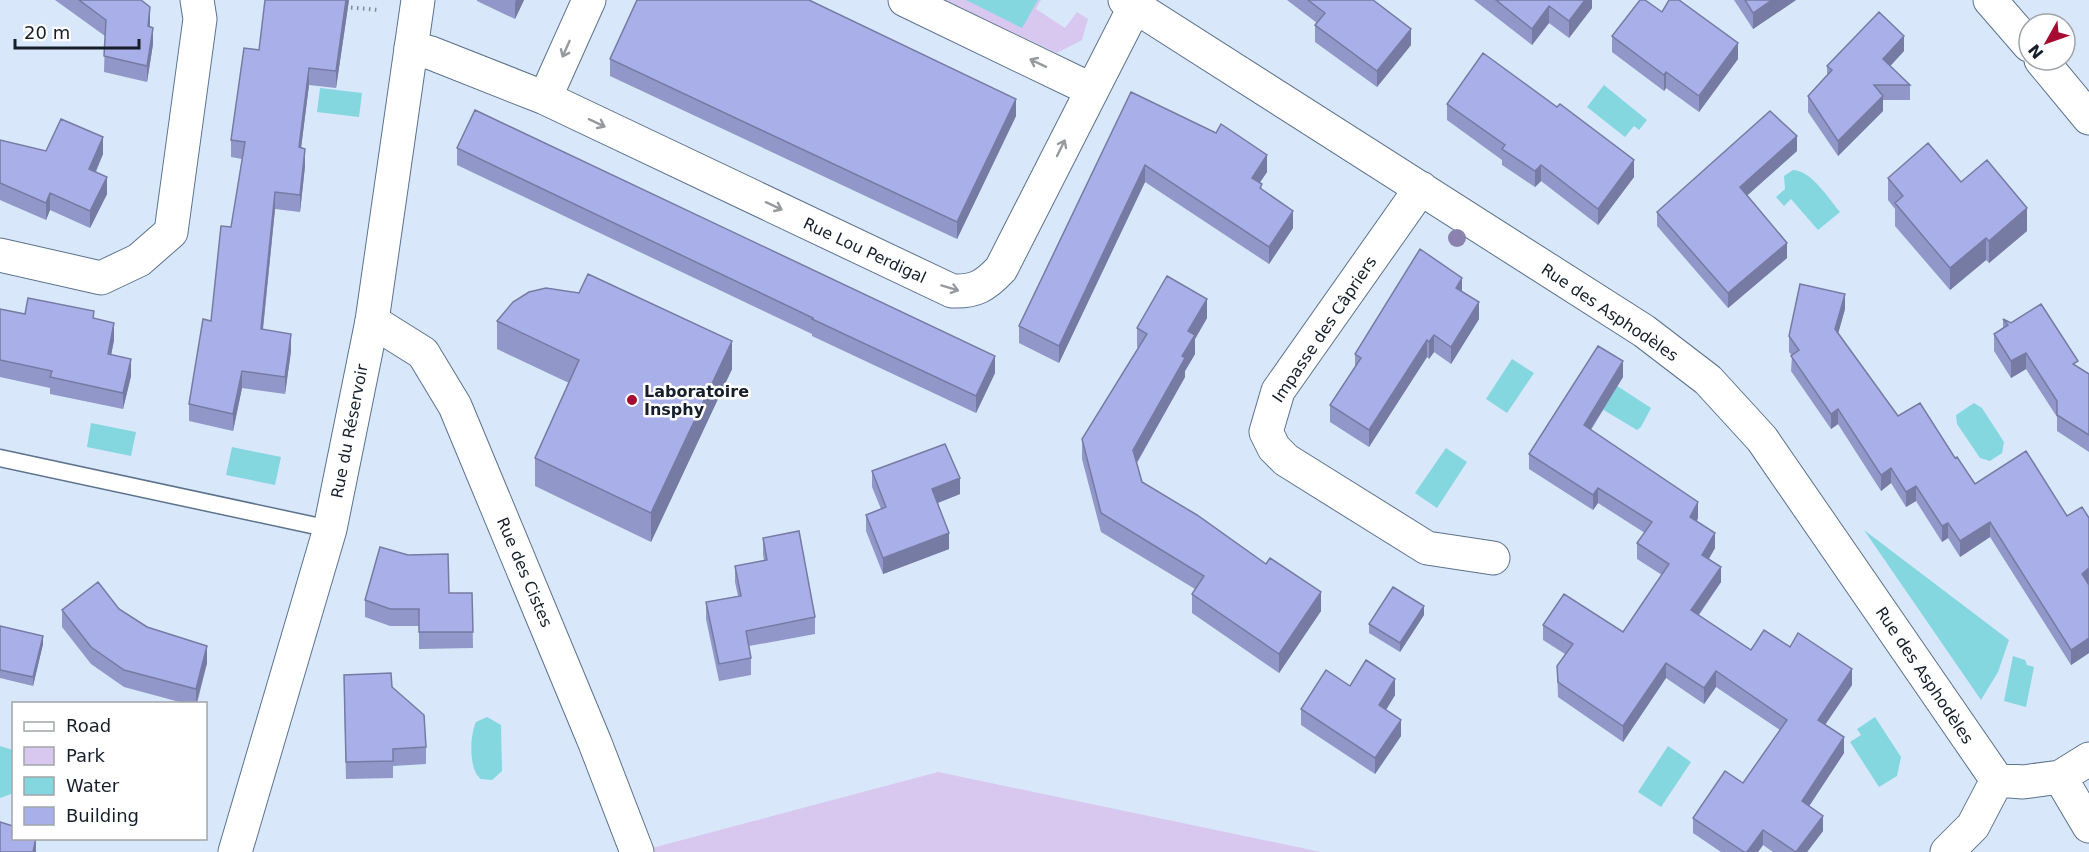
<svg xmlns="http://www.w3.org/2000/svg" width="2089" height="852" font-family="'DejaVu Sans',sans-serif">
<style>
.green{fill:#d8c8ef}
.water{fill:#84d7df}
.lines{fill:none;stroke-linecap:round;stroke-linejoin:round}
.lane-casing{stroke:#5c728d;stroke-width:19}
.street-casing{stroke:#5c728d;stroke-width:35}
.secondary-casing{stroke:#5c728d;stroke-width:35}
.path{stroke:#7f8b9a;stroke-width:4;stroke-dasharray:1.5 4.5;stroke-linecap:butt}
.lane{stroke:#fff;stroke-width:16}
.street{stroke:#fff;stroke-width:33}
.secondary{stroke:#fff;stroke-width:33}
.tree{fill:#8c82af}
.wall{fill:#9197c8}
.shaded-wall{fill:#767ba3}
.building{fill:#a9b0e9;stroke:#767ba3;stroke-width:1.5}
.oneway{stroke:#969a9f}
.poi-dot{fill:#a60c31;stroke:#fff;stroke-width:2}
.labels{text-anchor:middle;stroke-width:5;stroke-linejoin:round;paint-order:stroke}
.street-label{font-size:16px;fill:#151e29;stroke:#fff}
.poi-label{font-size:16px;font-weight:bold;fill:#151e29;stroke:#fff;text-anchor:start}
</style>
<rect width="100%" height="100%" fill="#d8e7fa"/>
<path class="green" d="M944 0H1041L1036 9 1065 28 1077 12 1088 19 1082 40 1057 53Z
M938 772 1321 852H637Z"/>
<path class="water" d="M966 0H1038L1022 28Z
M1604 85 1647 120 1639 130 1634 126 1625 137 1587 107Z
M320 88 362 93 359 117 317 112Z
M1793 170C1812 171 1828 198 1840 212L1818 230 1791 199 1784 206 1776 197 1785 189 1784 176Z
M1512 359 1534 373 1507 413 1486 399Z
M1605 378 1651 408 1641 427 1637 430 1592 403Z
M1974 403 1982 408 2004 442 2002 453 1990 461 1980 458 1957 424 1956 415Z
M91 423 136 432 131 456 87 447Z
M232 447 281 457 275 485 226 475Z
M1446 448 1467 462 1437 508 1415 493Z
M1864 530 2009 640 1998 672 1981 700Z
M2013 656 2025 660 2027 665 2034 667 2026 707 2004 701Z
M487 717 501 725 502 771 492 780 481 779C468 770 470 734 476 722Z
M1875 717 1901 757 1897 776 1879 787 1850 742 1861 735 1857 729Z
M0 746 13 750 14 793 0 798Z
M1668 746 1691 762 1661 807 1638 792Z"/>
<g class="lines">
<defs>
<path id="lane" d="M0 458 330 529"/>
<path id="street" d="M905 0 1090 89
M1125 0 1644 331 1708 380 1762 439 1997 780
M1990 0 2029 45
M411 48 431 53 545 98 952 291C975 292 985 286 1001 269L1135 6
M2041 60 2089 118
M545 98 589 0
M1421 188 1278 391 1266 432 1274 448 1286 460 1427 548 1493 558
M0 255 101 278 139 260 171 232 200 19 197 0
M372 321 423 353 455 406 595 743 637 852
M2060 777 2089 826
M1947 852 1973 826 1997 780 2023 782 2060 777 2089 759"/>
<path id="secondary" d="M235 852 330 529 372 321 418 0"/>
</defs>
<use href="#lane" class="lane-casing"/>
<use href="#street" class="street-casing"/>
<use href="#secondary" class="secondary-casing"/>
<path class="path" d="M345 7 379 10"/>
<use href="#lane" class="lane"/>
<use href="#street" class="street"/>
<use href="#secondary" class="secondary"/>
</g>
<circle class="tree" cx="1457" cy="238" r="9"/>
<path class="wall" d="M55 0H141L150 23V27L153 44 147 82 104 72 105 36Z
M349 0 336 88 309 85 301 148 305 166 300 212 275 209 263 330 291 351 285 394 242 388 233 431 189 421V404L211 321 231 227 242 159 231 157V140L259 50Z
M477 0H524L515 19 477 1Z
M1287 0H1373L1411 45 1377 87 1315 42V25L1317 23Z
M1474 0H1592V8L1569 38 1549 23 1532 45Z
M1734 0H1796L1753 29Z
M1662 12 1738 59 1699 112 1666 88 1664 91 1612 52V36Z
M1904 51 1890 66 1910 85V100H1883V111L1838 156 1808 112V96L1827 75V66Z
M610 59 1016 116 957 239 610 76Z
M1131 92 1267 172 1260 182 1262 190 1293 228 1269 264 1145 182 1059 363 1019 343V326Z
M1447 104 1634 177 1598 225 1541 181 1535 187 1502 165V160L1447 120Z
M0 140 46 151 103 154 96 172 107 194 90 228 50 210 46 220 0 200Z
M457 148 995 373 976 413 812 336V334L457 165Z
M1797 151 1747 195 1787 258 1728 308 1657 226V212Z
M1888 178 1961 182 2027 231 1989 263 1986 260 1950 290 1895 226V209L1888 200Z
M1462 292 1479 319 1451 364 1434 352 1429 359 1427 357 1369 447 1330 422V405L1355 368V354Z
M0 309 25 314 94 318 114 340 111 355 131 376 123 409 50 394V388L0 377Z
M1845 309 1838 333 1898 416 1955 458 1975 484 2067 516 2089 518V653L2071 665 1990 537 1960 557 1948 538 1942 542 1916 501 1906 507 1891 483 1881 491 1838 424 1831 429 1791 371 1792 356 1789 352V336Z
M1207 318 1195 339V354L1185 371V377L1137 463 1142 482 1321 611 1279 673 1192 613V594L1195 589 1101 532 1082 459V439L1138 348 1137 347V328Z
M2003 319 2089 374V452L2057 431V417L2026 369 2011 378 1994 351V334L2003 328Z
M497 321 732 369 651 542 535 486V458L569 383 497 349Z
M1623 377 1591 430 1698 518 1697 521 1715 548 1709 559 1721 582 1699 615 1751 650 1790 647 1852 685 1825 725 1844 753 1809 806 1823 831 1807 852H1773L1763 845 1758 852H1721L1693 833V818L1743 783 1780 730 1716 687 1704 704 1666 678 1623 742 1558 697 1557 666 1565 654 1543 640V625L1623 632 1662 575 1637 559V543L1645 533 1598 503 1593 510 1529 469V454Z
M872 471 960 494 938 503 949 549 883 574 866 531V515L881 509 872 487Z
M763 538 815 617V634L749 646 751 658V675L719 681 706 619V602L738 596 735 582V566L764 561 763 554Z
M449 593H472L473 648 419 649V626H390L365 617V600Z
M119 609 207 663 197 704H187L124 687 91 664 62 627V610Z
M1424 615 1400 652 1369 633V624Z
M0 626 43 644 33 686 0 678Z
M1350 686 1395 695 1386 710 1401 736 1375 774 1301 725V709Z
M392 687 426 747V764L393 766V778L346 779 344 691Z"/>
<path class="shaded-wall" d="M346 0H349L336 88V71Z
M516 0H524L515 19V3Z
M1585 0H1592V8L1569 38V21Z
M1772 0H1796L1753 29V13Z
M1549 6V23L1532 45V29Z
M150 7V23L148 43V26Z
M153 28V44L147 82V66Z
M1411 29V45L1377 87V71Z
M1904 36V51L1883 74V59Z
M1738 43V59L1699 112V96Z
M309 68V85L299 164V147Z
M1666 72V88L1664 91V75Z
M1883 96V111L1838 156V141Z
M1016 99V116L957 239V222Z
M1797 136V151L1740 202V187Z
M103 137V154L89 186V169Z
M305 149V166L300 212V195Z
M1267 155V172L1252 194V178Z
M1634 160V177L1598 225V209Z
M1145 165V182L1059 363V346Z
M1541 165V181L1535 187V171Z
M107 177V194L90 228V211Z
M275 192V209L261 346V329Z
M50 193V210L46 220V203Z
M2027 208V231L1989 263V241Z
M1293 211V228L1269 264V247Z
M1986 238V260L1950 290V268Z
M1787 243V258L1728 308V293Z
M1462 278V294L1456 288Z
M1845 294V309L1835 345V329Z
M1207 299V318L1195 339V354L1185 371V377L1133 469V450L1188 331Z
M1479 302V319L1451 364V347Z
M114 323V340L108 371V354Z
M291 334V351L285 394V377Z
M1434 335V352L1429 359V342Z
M1427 340V357L1369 447V430Z
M732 341V369L651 542V513Z
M2026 353V369L2011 378V361Z
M995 356V373L976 413V396Z
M131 359V376L123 409V393Z
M1623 361V377L1584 440V425Z
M242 371V388L233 431V414Z
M1838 409V424L1831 429V414Z
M1891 468V483L1881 491V475Z
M960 478V494L932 505V489Z
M1916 486V501L1906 507V492Z
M1598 488V503L1593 510V495Z
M1698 502V518L1690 532V517Z
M1990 522V537L1960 557V541Z
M1948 523V538L1942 542V526Z
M949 533V549L883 574V558Z
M1715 533V548L1702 570V555Z
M1721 567V582L1691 625V610Z
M2089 568V583L2082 589V574Z
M1321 592V611L1279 673V654Z
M1424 606V615L1400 652V643Z
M43 636V644L33 686V677Z
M2089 638V653L2071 665V650Z
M207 646V663L196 704V689Z
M1666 663V678L1623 742V726Z
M1852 669V685L1818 735V720Z
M1716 671V687L1704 704V688Z
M1395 679V695L1379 721V705Z
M1401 720V736L1375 774V758Z
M1844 737V753L1802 817V801Z
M1823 816V831L1807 852H1796Z
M1763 830V845L1758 852H1747Z
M36 838V852H33Z"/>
<path class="building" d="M79 0H141L150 7 148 26 153 28 147 66 104 56 106 20Z
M265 0H346L336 71 309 68 299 147 305 149 300 195 275 192 261 329 291 334 285 377 242 371 233 414 189 404 203 319 211 321 221 226 231 227 245 142 231 140 244 48 259 50Z
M637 0H809L1016 99 957 222 610 59Z
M1308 0H1373L1411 29 1377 71 1315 25 1325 13Z
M1496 0H1585L1569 21 1549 6 1532 29Z
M1640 0H1645L1662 12 1669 0H1679L1738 43 1699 96 1666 72 1664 75 1612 36Z
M1745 0H1772L1753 13Z
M1879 12 1904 36 1883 59 1910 85H1874L1883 96 1838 141 1808 96 1832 70 1827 66Z
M1483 53 1557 107 1560 104 1634 160 1598 209 1541 165 1535 171 1502 149 1505 145 1447 104Z
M1131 92 1216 133 1221 124 1267 155 1252 178 1262 184 1260 188 1293 211 1269 247 1145 165 1059 346 1019 326Z
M475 110 995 356 976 396 812 319 813 318 457 148Z
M1770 111 1797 136 1740 187 1787 243 1728 293 1657 212Z
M61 119 103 137 89 169 107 177 90 211 50 193 46 203 0 183V140L46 151Z
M1928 143 1961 182 1987 160 2027 208 1989 241 1986 238 1950 268 1895 203 1903 196 1888 178Z
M1420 249 1462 278 1456 288 1479 302 1451 347 1434 335 1429 342 1427 340 1369 430 1330 405 1361 358 1355 354Z
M588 274 732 341 651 513 535 458 579 360 497 321 513 302 529 292 546 288 579 293Z
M1167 276 1207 299 1188 331 1195 335 1182 356 1185 358 1133 450 1142 482 1197 515 1266 564 1270 558 1321 592 1279 654 1192 594 1204 576 1101 513 1082 439 1147 334 1137 328Z
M1800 284 1845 294 1835 329 1898 416 1920 403 1955 458 1957 457 1975 484 2026 451 2067 516 2082 507 2089 518V568L2082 574 2089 585V638L2071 650 1990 522 1960 541 1948 523 1942 526 1916 486 1906 492 1891 468 1881 475 1838 409 1831 414 1791 356 1799 350 1789 336Z
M28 298 94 311 93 318 114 323 108 354 131 359 123 393 50 377 52 371 0 360V309L25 314Z
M2041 304 2078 361 2073 364 2089 374V435L2057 415V401L2026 353 2011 361 1994 334 2008 325 2003 319 2011 323Z
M1598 346 1623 361 1584 425 1698 502 1690 517 1715 533 1702 555 1721 567 1691 610 1751 650 1764 630 1790 647 1798 633 1852 669 1818 720 1844 737 1802 801 1823 816 1796 852 1763 830 1747 852H1744L1693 818 1725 771 1743 783 1787 720 1716 671 1704 688 1666 663 1623 726 1558 682 1557 666 1573 644 1543 625 1564 594 1623 632 1669 564 1637 543 1652 522 1598 488 1593 495 1529 454Z
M945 444 960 478 932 489 949 533 883 558 866 515 886 507 872 471Z
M799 531 815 617 746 631 751 658 719 664 706 602 741 596 735 566 767 560 763 538Z
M380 547 408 555 448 554 449 593H472L473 632H419V609H390L365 600Z
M98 582 119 609 147 627 207 646 196 689 124 670 91 647 62 610Z
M1393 587 1424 606 1400 643 1369 624Z
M0 626 43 636 33 677 0 670Z
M1366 660 1395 679 1379 705 1401 720 1375 758 1301 709 1326 670 1350 686Z
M391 673 392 687 424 715 426 747 393 749V761L346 762 344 675Z
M0 822 13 826 12 833H14V838H36L33 852H0Z"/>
<defs><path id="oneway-shaft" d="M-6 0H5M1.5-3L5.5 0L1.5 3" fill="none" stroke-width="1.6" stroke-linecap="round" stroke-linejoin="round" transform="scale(1.5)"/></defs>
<g class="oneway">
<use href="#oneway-shaft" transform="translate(566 49) rotate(114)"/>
<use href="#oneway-shaft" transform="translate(1038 63) rotate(-155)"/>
<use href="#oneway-shaft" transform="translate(597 123) rotate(25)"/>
<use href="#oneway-shaft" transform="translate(1061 148) rotate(-64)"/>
<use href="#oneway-shaft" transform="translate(774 206) rotate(25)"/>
<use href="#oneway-shaft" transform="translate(950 288) rotate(17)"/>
</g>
<circle class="poi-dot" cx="632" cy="400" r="6"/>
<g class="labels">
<g class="street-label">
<text transform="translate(865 250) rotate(25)" y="6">Rue Lou Perdigal</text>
<text transform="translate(1610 312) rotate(34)" y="6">Rue des Asphodèles</text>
<text transform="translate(1324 329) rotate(-56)" y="6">Impasse des Câpriers</text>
<text transform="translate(349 431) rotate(-79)" y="6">Rue du Réservoir</text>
<text transform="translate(525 572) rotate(67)" y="6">Rue des Cistes</text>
<text transform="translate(1925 675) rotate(56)" y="6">Rue des Asphodèles</text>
</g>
<g class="poi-label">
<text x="644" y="397">Laboratoire<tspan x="644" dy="18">Insphy</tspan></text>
</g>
</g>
<rect x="12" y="702" width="195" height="138" fill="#ffffff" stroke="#a1a5a9" stroke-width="1.5"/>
<rect x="24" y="722" width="30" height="9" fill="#ffffff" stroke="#a1a5a9" stroke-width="1.5"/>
<text x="66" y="732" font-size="18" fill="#151e29">Road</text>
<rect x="24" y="747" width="30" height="18" fill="#d8c8ef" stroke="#a1a5a9" stroke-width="1.5"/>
<text x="66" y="762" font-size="18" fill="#151e29">Park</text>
<rect x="24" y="777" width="30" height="18" fill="#84d7df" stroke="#a1a5a9" stroke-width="1.5"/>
<text x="66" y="792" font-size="18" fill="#151e29">Water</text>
<rect x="24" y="807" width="30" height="18" fill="#a9b0e9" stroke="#a1a5a9" stroke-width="1.5"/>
<text x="66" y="822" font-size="18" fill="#151e29">Building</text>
<g transform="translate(2047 42) rotate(230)"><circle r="28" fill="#ffffff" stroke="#a1a5a9" stroke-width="1.5"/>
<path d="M0-4.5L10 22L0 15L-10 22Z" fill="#a60c31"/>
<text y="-9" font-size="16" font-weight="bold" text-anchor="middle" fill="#151e29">N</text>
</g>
<path d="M15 39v9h124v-9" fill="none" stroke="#151e29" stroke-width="3"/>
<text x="24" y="39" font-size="18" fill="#151e29" stroke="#ffffff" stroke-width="4.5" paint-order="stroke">20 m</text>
</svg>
